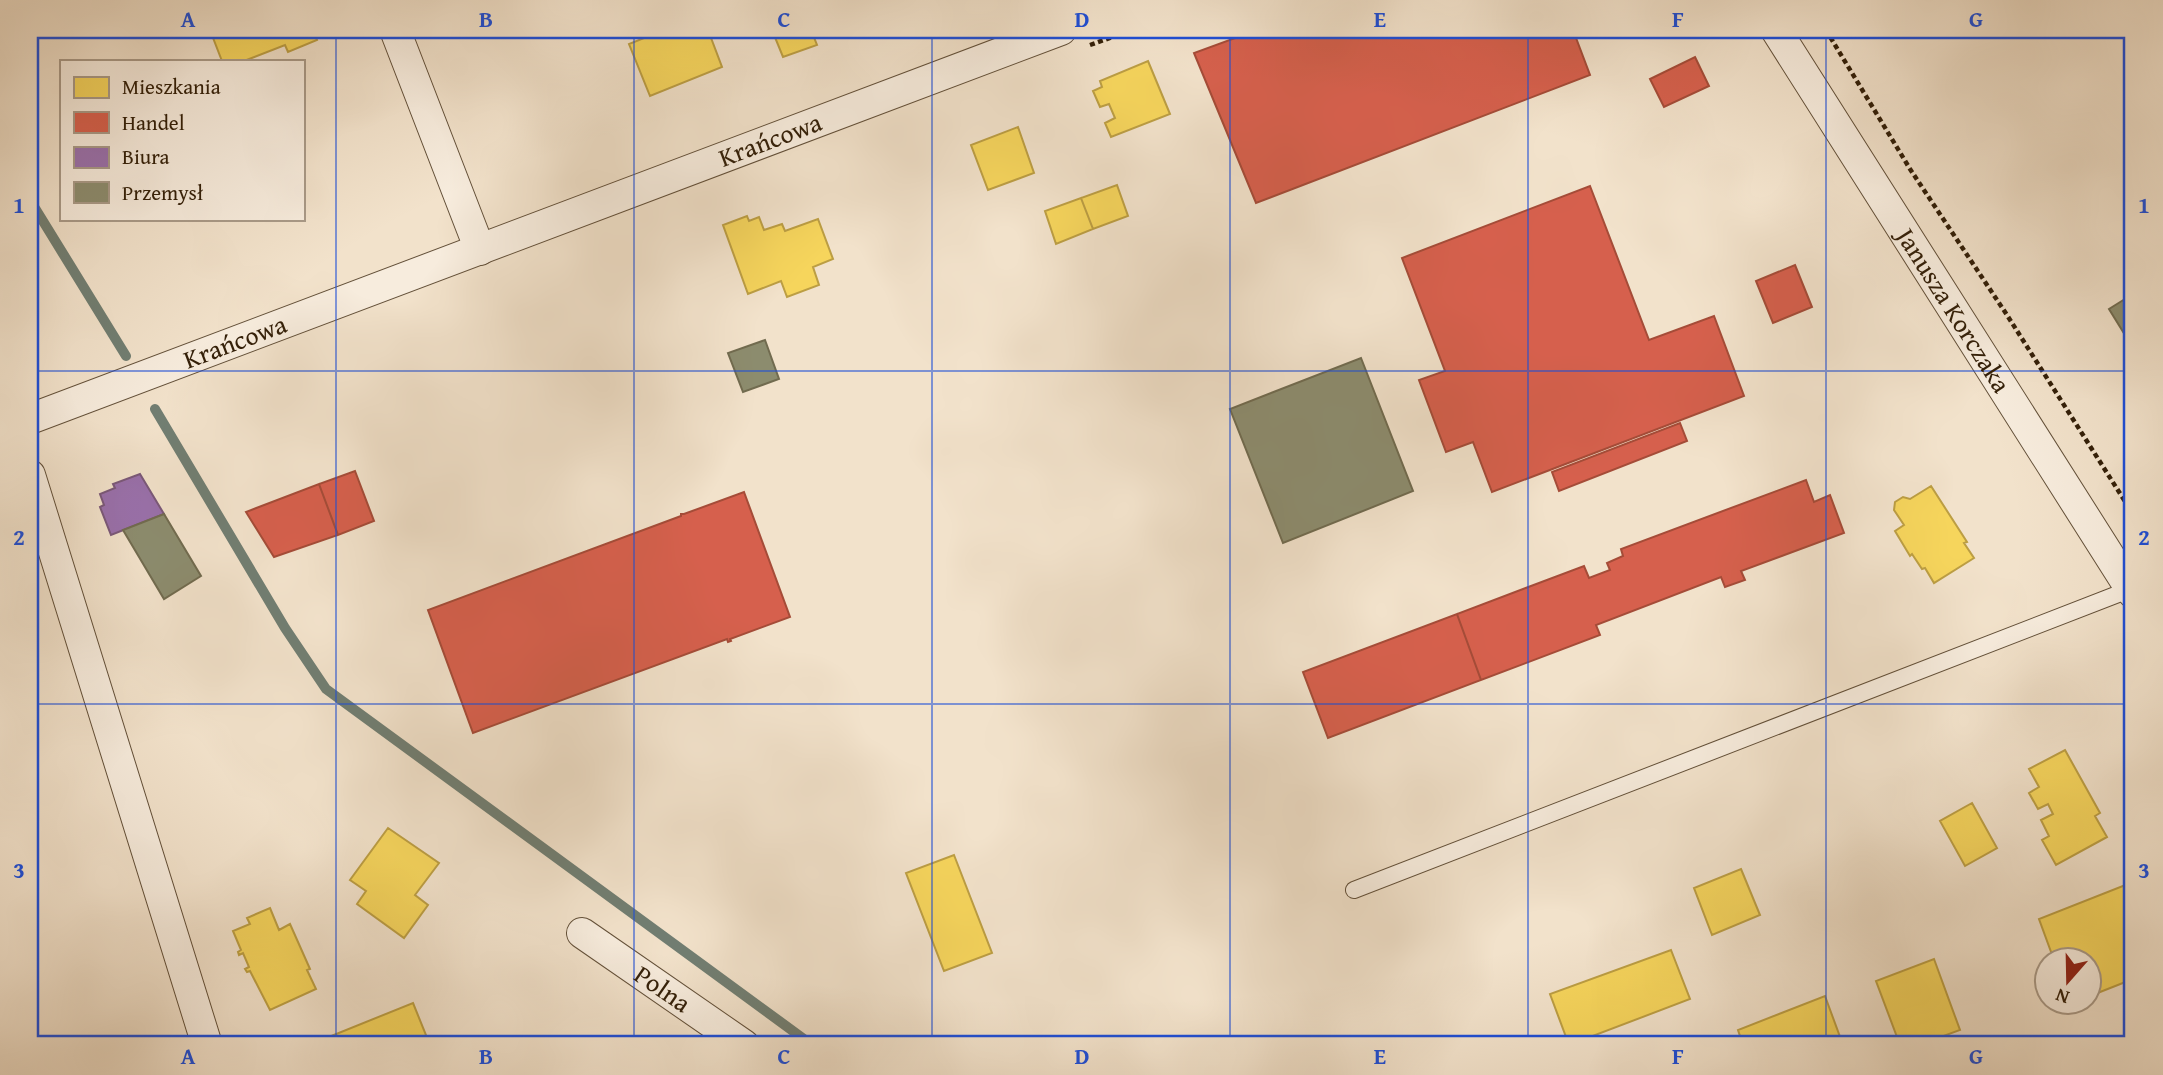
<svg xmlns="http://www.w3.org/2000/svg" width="2163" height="1075" font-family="'Gentium Book Plus',serif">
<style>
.homes{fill:#f6d55c;stroke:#bc9e43;stroke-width:2}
.shops{fill:#d6604d;stroke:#a54c38;stroke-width:2}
.offices{fill:#9970ab;stroke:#7a587a;stroke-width:2}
.industry{fill:#8c8c6e;stroke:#716b4f;stroke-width:2}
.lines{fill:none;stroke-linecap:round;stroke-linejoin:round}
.stream{stroke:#717e72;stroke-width:10}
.service-casing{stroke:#635039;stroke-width:18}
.minor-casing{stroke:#635039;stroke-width:32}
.path{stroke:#331f08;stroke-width:4.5;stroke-dasharray:5 3.5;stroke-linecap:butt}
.service{stroke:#f7ecdd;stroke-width:16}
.minor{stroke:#f7ecdd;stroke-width:30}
.grid{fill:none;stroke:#1d4ed8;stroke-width:2;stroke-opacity:0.55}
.labels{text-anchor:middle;stroke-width:7;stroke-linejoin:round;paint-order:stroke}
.street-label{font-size:26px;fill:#331f08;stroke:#f7ecdd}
.neatline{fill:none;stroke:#1d4ed8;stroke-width:2.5}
.grid-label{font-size:23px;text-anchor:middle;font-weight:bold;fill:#1d4ed8}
</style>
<rect width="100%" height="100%" fill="#f2e2cb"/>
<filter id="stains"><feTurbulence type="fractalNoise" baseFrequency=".00286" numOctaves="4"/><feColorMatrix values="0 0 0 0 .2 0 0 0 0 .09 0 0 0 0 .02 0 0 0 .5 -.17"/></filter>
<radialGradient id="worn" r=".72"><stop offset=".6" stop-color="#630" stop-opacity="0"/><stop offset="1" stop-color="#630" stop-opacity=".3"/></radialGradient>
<path class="homes" d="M210 30H313L317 40 288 52 285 45 244 61H222Z
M664 30H708L722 67 650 96 629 44Z
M772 30H811L817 45 783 57Z
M1148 61 1170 114 1111 137 1105 123 1115 118 1109 104 1100 107 1093 91 1102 87 1100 81Z
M1018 127 1034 173 988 190 971 145Z
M1117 185 1128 216 1093 229 1081 198Z
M1081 198 1093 229 1056 244 1045 211Z
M747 216 749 221 759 217 764 230 782 224 785 231 818 219 833 259 813 267 819 285 787 297 781 281 748 294 723 225Z
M1931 486 1967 542 1964 543 1974 558 1934 583 1925 568 1922 569 1912 554 1910 556 1895 531 1904 525 1894 510 1895 502 1903 497 1910 499Z
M2065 750 2100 813 2095 816 2107 837 2056 865 2042 840 2049 836 2041 820 2053 814 2048 804 2038 809 2029 793 2039 787 2029 769Z
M1972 803 1997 848 1965 866 1940 821Z
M388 828 439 863 415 895 428 905 404 938 357 904 366 891 350 880Z
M954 855 992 953 944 971 906 873Z
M1741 869 1760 915 1712 935 1694 888Z
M2133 882V979L2090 996V960H2054L2039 919Z
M270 908 279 930 290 924 310 969 307 970 316 989 270 1010 250 971 247 972 245 969 249 967 243 953 239 955 238 952 241 950 233 931 250 924 247 918Z
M1671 950 1690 999 1569 1045 1550 994Z
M1934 959 1960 1030 1919 1045H1900L1876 981Z
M1825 996 1843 1045H1743L1738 1030Z
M413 1003 430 1045H309Z"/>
<path class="shops" d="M1257 30H1573L1590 75 1256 203 1194 53Z
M1695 57 1709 86 1664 107 1650 79Z
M1590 186 1649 340 1714 316 1744 396 1492 492 1473 442 1446 452 1419 380 1445 371 1402 258Z
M1795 265 1812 307 1773 323 1756 281Z
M1680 423 1687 441 1559 491 1552 472Z
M355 471 374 521 338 535 319 484Z
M1806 480 1814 502 1830 495 1844 533 1741 571 1745 580 1725 587 1721 577 1596 625 1600 635 1481 680 1457 614 1584 566 1589 578 1610 570 1607 563 1623 556 1621 549Z
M319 484 338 535 274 557 246 512Z
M744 492 790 617 730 639 731 641 728 642 727 639 473 733 428 610 681 516V514H684Z
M1457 614 1481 680 1328 738 1303 672Z"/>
<path class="offices" d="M140 474 164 514 111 535 100 507 104 505 100 494 115 488 113 484Z"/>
<path class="industry" d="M2133 294V348L2109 309Z
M765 340 779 379 743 392 728 353Z
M1361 358 1413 491 1283 543 1230 409Z
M164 514 201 576 164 599 123 530Z"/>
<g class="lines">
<path class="stream" d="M30 200 126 356
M155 409 285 628 326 689 812 1045"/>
<defs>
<path id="service" d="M1354 890 2131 589"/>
<g id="minor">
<path d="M395 30 480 250"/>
<path id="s1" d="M1776 30 2133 593"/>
<path id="s2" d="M30 419 1061 30"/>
<path d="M30 475 207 1045"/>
<path id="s3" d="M582 933 744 1045"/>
</g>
</defs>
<use href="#service" class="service-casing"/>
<use href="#minor" class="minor-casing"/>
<path class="path" d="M1826 30 1910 169 2007 315 2133 514
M1090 45 1132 30"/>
<use href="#service" class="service"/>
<use href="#minor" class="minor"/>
</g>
<path class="grid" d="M336 30V1045M634 30V1045M932 30V1045M1230 30V1045M1528 30V1045M1826 30V1045M30 371H2133M30 704H2133"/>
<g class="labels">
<g class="street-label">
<text dy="9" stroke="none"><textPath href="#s2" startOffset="791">Krańcowa</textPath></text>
<text dy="9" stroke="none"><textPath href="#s1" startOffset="332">Janusza Korczaka</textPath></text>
<text dy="9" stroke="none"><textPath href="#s2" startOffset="219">Krańcowa</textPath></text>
<text dy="9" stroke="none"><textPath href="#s3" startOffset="98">Polna</textPath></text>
</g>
</g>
<rect width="2163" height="1075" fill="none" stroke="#f2e2cb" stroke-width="77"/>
<rect x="60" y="60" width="245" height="161" fill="#f7ecdd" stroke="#a99a88" stroke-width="2"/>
<rect x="74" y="77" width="35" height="21" fill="#f6d55c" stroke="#a99a88" stroke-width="2"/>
<text x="122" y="94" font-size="21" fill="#331f08">Mieszkania</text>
<rect x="74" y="112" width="35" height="21" fill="#d6604d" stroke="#a99a88" stroke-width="2"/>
<text x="122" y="130" font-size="21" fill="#331f08">Handel</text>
<rect x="74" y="147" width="35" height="21" fill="#9970ab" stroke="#a99a88" stroke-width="2"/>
<text x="122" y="164" font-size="21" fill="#331f08">Biura</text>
<rect x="74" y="182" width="35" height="21" fill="#8c8c6e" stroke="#a99a88" stroke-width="2"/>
<text x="122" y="200" font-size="21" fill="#331f08">Przemysł</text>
<g transform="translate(2068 981) rotate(200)"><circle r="33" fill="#f7ecdd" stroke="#a99a88" stroke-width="2"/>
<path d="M0-5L12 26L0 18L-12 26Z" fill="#8f2418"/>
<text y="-10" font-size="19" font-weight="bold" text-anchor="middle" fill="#331f08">N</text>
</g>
<rect x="38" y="38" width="2086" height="998" class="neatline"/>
<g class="grid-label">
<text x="188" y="27">A</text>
<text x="486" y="27">B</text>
<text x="784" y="27">C</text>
<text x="1082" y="27">D</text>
<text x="1380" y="27">E</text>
<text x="1678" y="27">F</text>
<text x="1976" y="27">G</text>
<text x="19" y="213">1</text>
<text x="2144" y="213">1</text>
<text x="19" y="545">2</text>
<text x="2144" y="545">2</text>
<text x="19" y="878">3</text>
<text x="2144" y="878">3</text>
<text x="188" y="1064">A</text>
<text x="486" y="1064">B</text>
<text x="784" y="1064">C</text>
<text x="1082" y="1064">D</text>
<text x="1380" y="1064">E</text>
<text x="1678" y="1064">F</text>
<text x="1976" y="1064">G</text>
</g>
<rect width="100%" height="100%" filter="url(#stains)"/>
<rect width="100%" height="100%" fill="url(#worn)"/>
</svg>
